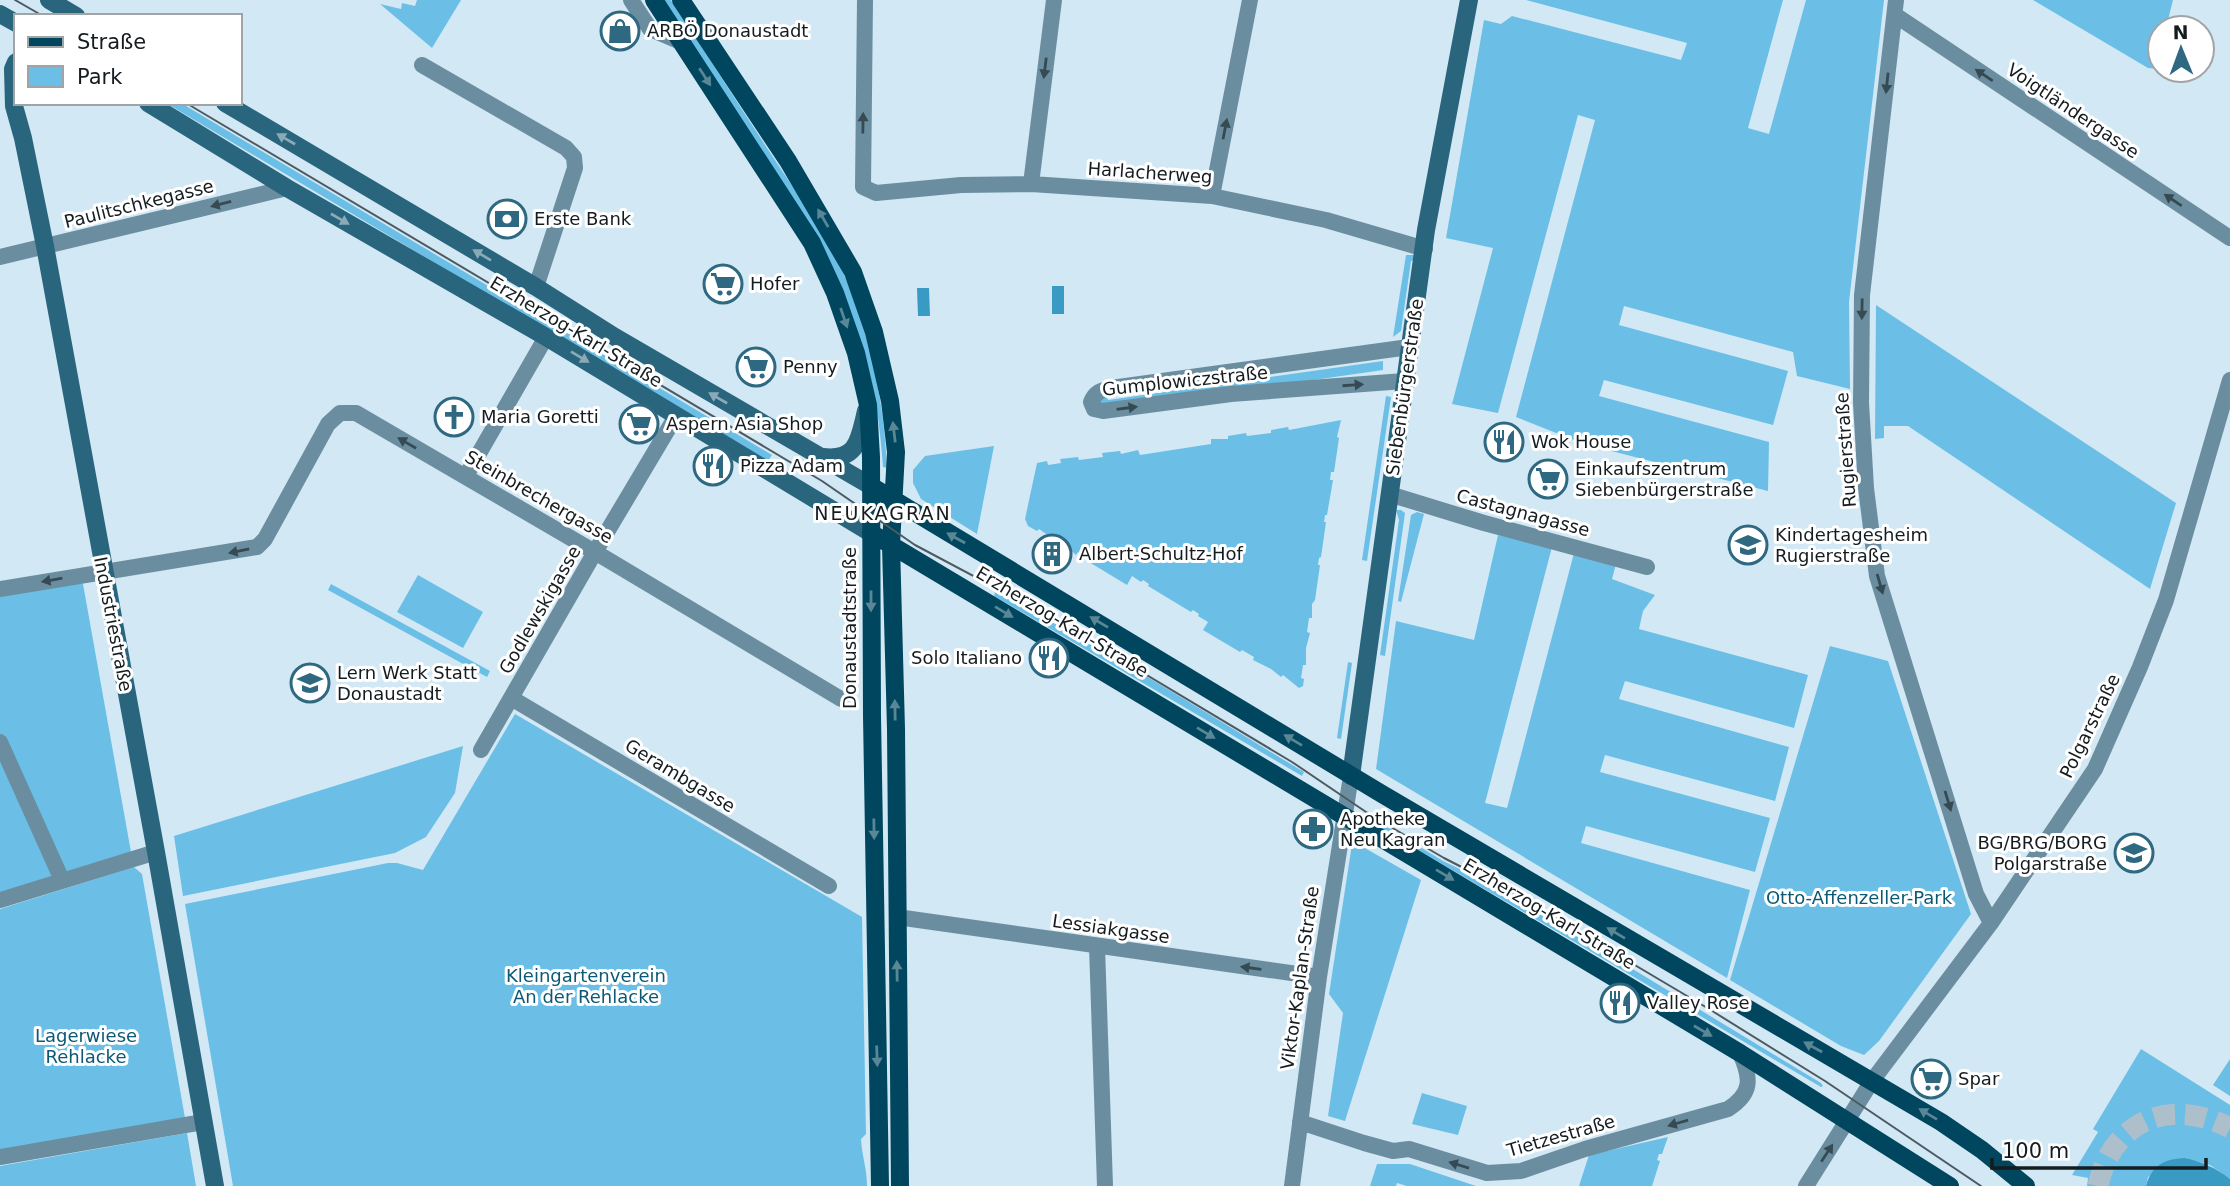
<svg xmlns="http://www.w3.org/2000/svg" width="2230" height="1186" font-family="'DejaVu Sans',sans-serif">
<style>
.green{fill:#6bbfe6}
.water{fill:#399bc4}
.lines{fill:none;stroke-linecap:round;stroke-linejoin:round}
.highway-tunnel{stroke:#acbfca;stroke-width:21;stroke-dasharray:21 10;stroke-linecap:butt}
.street{stroke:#6a8ea0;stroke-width:16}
.secondary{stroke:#2a657e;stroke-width:18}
.primary{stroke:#00465e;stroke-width:18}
.tram{stroke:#4e5a61;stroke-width:2}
.oneway{fill:#364a53}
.oneway2{fill:#598796}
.oneway3{fill:#8aaab8}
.labels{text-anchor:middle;stroke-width:6;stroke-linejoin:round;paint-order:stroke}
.poi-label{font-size:18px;fill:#141c20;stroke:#fff;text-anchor:start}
.street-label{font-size:18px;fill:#141c20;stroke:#fff}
.park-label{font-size:18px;fill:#0b5976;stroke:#fff}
.neighbourhood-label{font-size:19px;letter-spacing:2px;fill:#141c20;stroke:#fff}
</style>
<rect width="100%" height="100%" fill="#d2e8f4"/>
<path class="green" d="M417 0H461L432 48 380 4 401 9 402 3 415 6Z
M663 0H671C705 52 739 105 773 157 796 192 821 228 840 266 870 329 884 400 887 468L883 467C880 426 875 386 862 347Z
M1526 0H1783L1748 128 1769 134 1806 0H1884L1849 302 1850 389 1797 376 1793 352 1624 306 1619 325 1788 371 1773 425 1604 380 1599 396 1769 442 1768 491 1584 444 1516 417 1595 120 1578 115 1498 413 1452 404 1493 248 1446 238 1484 20 1501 24 1512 16 1681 60 1687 43Z
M2033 0H2173L2166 28H2160L2158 57 2160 58V69L2148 68Z
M166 103H181L772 455 768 461Z
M1406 255H1415V260L1411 261 1401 331 1393 337Z
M1876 305 2176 503 2150 589 1908 426H1884V438L1875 439Z
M1383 361V370L1104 410 1096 396 1106 394 1108 400Z
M1386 396 1391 397 1367 561 1362 560Z
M1341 420 1337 437 1339 438 1334 472H1331L1330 480H1333L1327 515H1325L1324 522H1326L1321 557 1319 558 1318 565H1320L1315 600 1312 604V618H1309L1307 632 1310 633 1306 648V665H1303L1301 678 1304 679 1303 686 1299 688 1283 675 1281 677 1271 669 1253 660 1254 657 1242 650 1240 652 1203 630 1208 622 1198 616 1199 614 1193 610 1191 612 1148 586 1149 584 1143 580 1141 582 1132 576 1127 585 1089 562 1090 560 1078 552 1076 555 1067 547 1049 538V536L1039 529 1037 531 1028 526 1025 519 1037 463 1047 461 1048 465 1061 463 1060 459 1078 457 1079 460 1103 457 1102 453 1120 451 1121 454 1138 450 1140 455 1211 444V439H1228V436L1246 433 1247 436 1271 433V430L1288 427 1289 430Z
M994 446 977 534 921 499 913 483V470L925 456Z
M1396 510H1401L1405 513 1385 656 1380 655 1399 520Z
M1417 512 1424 514 1401 602 1398 601 1411 515Z
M1498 535 1552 547 1485 803 1507 808 1574 553 1616 564 1612 579 1655 595 1643 611 1639 629 1808 675 1794 728 1625 681 1619 699 1789 747 1775 801 1605 755 1600 772 1770 818 1755 872 1586 826 1581 843 1750 890 1727 978 1376 769 1396 621 1474 640Z
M418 575 483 612 463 648 397 612Z
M79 582 83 584 131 852 0 892V596Z
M331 584 490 671 487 677 328 590Z
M995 592C1101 646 1202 711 1304 772L1302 776 994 596Z
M1830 646 1888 661 1971 914 1879 1041 1864 1055 1841 1046 1730 980Z
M1348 662 1352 663 1341 739 1337 738Z
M515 714 862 917 866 1134 861 1139C862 1157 867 1168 867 1186H233L185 904 388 863H397L423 870Z
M463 746 455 793 426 837 395 853 183 896 174 836Z
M1381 823 1443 861 1497 887 1821 1083 1823 1086 1821 1087 1379 827Z
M1356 843 1421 880 1345 1121 1328 1116 1343 1013 1329 994 1352 844Z
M134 867 142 874 185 1118 0 1151V909Z
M2141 1049 2230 1105V1179L2210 1165 2185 1158 2148 1177 2146 1186H2087L2088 1178 2072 1175 2098 1132 2093 1129Z
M2230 1059V1096L2213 1085Z
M1422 1093 1467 1106 1458 1135 1412 1124Z
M187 1133 196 1186H0V1166Z
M1668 1137 1662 1154H1659L1657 1160 1660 1161 1652 1186H1579L1589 1155Z
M1377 1164H1410L1476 1186H1407L1397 1183 1396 1186H1370Z"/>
<path class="water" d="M1052 286H1064V314H1052Z
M917 288H929L930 316H918Z
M2185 1158C2203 1162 2216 1168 2230 1179V1186H2146C2152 1165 2164 1159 2185 1158Z"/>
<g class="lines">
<path class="highway-tunnel" d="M2098 1186C2112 1119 2172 1097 2230 1128"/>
<path class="street" d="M631 0 650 29 683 43
M865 0 863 187 876 193 961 185 1031 184 1212 196 1326 220 1425 249
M1896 0 1862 295 1861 403 1866 488 1877 576 1976 894 1991 923
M1895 15 2230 238
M422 65 566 148 574 157 575 168 536 287
M1031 184 1054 0
M1212 196 1250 0
M0 257 287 188
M1404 381 1231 394 1103 411 1094 409 1091 402C1095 392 1102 390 1111 388L1409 347
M466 476 546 337
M1389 494 1484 523 1647 567
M0 589 257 547 265 539 328 424 340 413H356L605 558 841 699
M511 698 829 886
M0 742 62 880
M481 750 595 552 676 416
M0 900 156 852
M897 917 1319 977
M1097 946 1105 1186
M1300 1122 1364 1143 1393 1151 1409 1149 1487 1173 1521 1171 1585 1149 1728 1109C1753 1093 1751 1078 1740 1053
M0 1157 203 1122
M1292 1186 1319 977 1351 776
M1806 1186 1872 1081 1991 923 2095 769 2140 667 2166 600 2230 380"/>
<path class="secondary" d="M49 0 76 16
M0 14 16 23
M16 62 13 69 14 106 23 138 45 246 156 852 215 1186
M148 103 287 188 546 337 871 533
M225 103 536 287 615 337 871 486
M823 457C858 461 859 439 866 411
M1351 776 1426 230 1469 0"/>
<path class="primary" d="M654 0 812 243 835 293 856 353 868 405 871 457 872 716 880 1186
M681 0 788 161 853 272 874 332 890 401 896 452 891 545 896 729 900 1186
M871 486 1382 794 1941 1122 1982 1150 2026 1186
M871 533 1740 1053 1950 1186"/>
<path class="tram" d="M15 0 43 16
M186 103 822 481 915 545 1043 613 1292 762 1372 816 1444 858 1520 897 1709 1009 1825 1081 1981 1186"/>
</g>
<defs><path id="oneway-solid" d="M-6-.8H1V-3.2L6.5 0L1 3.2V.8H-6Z" transform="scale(1.75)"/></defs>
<g class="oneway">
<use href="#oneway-solid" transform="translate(1045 68) rotate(97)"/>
<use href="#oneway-solid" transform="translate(1984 75) rotate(-146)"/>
<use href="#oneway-solid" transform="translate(1887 83) rotate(96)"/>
<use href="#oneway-solid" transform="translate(863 123) rotate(-89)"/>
<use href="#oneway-solid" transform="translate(1225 129) rotate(-79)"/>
<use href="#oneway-solid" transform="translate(2173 200) rotate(-146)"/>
<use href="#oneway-solid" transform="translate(221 204) rotate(166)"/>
<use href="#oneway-solid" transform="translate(1862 309) rotate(91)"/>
<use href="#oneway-solid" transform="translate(1353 385) rotate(-4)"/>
<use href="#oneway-solid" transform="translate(1127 408) rotate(-8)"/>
<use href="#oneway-solid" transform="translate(407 443) rotate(-150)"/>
<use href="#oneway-solid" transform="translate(239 551) rotate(168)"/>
<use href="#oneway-solid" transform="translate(52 580) rotate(170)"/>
<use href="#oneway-solid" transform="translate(1880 584) rotate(74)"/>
<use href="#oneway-solid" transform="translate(1948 801) rotate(73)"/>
<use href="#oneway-solid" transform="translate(1251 968) rotate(-172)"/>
<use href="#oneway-solid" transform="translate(1678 1123) rotate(164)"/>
<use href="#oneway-solid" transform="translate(1827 1153) rotate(-57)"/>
<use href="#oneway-solid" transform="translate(1459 1165) rotate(-163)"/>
</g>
<g class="oneway2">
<use href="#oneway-solid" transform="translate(705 77) rotate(57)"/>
<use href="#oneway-solid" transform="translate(823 218) rotate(-120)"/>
<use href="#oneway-solid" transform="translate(844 318) rotate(71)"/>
<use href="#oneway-solid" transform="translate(894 432) rotate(-97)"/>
<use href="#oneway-solid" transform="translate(956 538) rotate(-151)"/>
<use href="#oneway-solid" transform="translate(871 601) rotate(90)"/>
<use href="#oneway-solid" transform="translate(1004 612) rotate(31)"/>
<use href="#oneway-solid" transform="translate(1099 622) rotate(-149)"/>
<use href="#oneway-solid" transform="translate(895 710) rotate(-91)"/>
<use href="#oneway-solid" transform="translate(1206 733) rotate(31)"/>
<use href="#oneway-solid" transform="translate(1293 740) rotate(-149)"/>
<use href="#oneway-solid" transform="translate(874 829) rotate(89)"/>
<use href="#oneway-solid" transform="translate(1445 875) rotate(31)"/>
<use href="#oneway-solid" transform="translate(1616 933) rotate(-149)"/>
<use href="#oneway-solid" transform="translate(897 971) rotate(-91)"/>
<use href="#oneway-solid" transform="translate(1703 1031) rotate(30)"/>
<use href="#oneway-solid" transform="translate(1813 1047) rotate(-151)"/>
<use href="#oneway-solid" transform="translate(877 1056) rotate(88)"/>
<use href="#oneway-solid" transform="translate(1928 1114) rotate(-149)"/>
</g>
<g class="oneway3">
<use href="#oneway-solid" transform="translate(286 139) rotate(-150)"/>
<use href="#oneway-solid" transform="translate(340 219) rotate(30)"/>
<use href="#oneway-solid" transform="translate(482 255) rotate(-149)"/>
<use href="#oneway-solid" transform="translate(580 357) rotate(31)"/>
<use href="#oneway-solid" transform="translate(718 398) rotate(-150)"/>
</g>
<defs>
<symbol id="shop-ring" viewBox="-11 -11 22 22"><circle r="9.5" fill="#fff" stroke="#2f6881" stroke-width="1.5"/><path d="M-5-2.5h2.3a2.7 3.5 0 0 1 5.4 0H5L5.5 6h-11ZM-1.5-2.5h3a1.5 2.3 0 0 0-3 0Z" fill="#2f6881"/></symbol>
<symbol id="bank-ring" viewBox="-11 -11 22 22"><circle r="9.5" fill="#fff" stroke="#2f6881" stroke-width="1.5"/><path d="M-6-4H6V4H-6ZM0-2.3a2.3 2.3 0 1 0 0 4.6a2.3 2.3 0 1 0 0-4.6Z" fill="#2f6881"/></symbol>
<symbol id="supermarket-ring" viewBox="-11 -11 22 22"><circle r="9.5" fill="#fff" stroke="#2f6881" stroke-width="1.5"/><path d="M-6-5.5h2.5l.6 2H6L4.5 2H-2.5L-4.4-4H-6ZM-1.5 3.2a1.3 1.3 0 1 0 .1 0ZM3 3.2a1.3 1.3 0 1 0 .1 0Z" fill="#2f6881"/></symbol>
<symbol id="church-ring" viewBox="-11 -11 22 22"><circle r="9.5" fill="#fff" stroke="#2f6881" stroke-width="1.5"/><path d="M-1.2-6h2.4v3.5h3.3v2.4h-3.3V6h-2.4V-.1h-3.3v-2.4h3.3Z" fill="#2f6881"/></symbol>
<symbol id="restaurant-ring" viewBox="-11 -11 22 22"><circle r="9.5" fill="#fff" stroke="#2f6881" stroke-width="1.5"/><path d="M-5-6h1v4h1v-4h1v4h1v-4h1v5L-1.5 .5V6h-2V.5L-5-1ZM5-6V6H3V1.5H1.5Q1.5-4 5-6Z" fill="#2f6881"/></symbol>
<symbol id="school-ring" viewBox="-11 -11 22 22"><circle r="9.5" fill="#fff" stroke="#2f6881" stroke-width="1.5"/><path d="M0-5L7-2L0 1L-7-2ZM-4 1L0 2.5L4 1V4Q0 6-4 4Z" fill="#2f6881"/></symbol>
<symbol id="building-ring" viewBox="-11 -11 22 22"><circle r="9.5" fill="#fff" stroke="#2f6881" stroke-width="1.5"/><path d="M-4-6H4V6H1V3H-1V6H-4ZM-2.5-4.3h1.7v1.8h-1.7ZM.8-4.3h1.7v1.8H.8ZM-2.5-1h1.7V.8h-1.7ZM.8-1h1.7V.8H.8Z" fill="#2f6881"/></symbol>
<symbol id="pharmacy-ring" viewBox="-11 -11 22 22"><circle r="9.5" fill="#fff" stroke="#2f6881" stroke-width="1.5"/><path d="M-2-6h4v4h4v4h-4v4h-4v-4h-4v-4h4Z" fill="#2f6881"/></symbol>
</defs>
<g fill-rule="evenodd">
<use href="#shop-ring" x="598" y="9" width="44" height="44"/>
<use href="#bank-ring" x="485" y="197" width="44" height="44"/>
<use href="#supermarket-ring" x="701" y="262" width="44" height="44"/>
<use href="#supermarket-ring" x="734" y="345" width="44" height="44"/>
<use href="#church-ring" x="432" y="395" width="44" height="44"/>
<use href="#supermarket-ring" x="617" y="402" width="44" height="44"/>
<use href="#restaurant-ring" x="1482" y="420" width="44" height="44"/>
<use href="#restaurant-ring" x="691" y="444" width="44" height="44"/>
<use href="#supermarket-ring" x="1526" y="457" width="44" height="44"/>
<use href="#school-ring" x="1726" y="523" width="44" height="44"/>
<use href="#building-ring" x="1030" y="532" width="44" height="44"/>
<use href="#restaurant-ring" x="1027" y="636" width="44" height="44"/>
<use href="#school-ring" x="288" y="661" width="44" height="44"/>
<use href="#pharmacy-ring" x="1291" y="807" width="44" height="44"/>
<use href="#school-ring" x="2112" y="831" width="44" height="44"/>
<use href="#restaurant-ring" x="1598" y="981" width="44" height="44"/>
<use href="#supermarket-ring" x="1909" y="1057" width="44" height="44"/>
</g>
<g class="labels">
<g class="poi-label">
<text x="647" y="37">ARBÖ Donaustadt</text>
<text x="534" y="225">Erste Bank</text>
<text x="750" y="290">Hofer</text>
<text x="783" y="373">Penny</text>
<text x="481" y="423">Maria Goretti</text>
<text x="666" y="430">Aspern Asia Shop</text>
<text x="1531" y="448">Wok House</text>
<text x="740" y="472">Pizza Adam</text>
<text x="1575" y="475">Einkaufszentrum<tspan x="1575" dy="21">Siebenbürgerstraße</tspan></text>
<text x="1775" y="541">Kindertagesheim<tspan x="1775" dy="21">Rugierstraße</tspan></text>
<text x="1079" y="560">Albert-Schultz-Hof</text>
<text x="1022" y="664" text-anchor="end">Solo Italiano</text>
<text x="337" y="679">Lern Werk Statt<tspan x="337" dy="21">Donaustadt</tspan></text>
<text x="1340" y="825">Apotheke<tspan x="1340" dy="21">Neu Kagran</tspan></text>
<text x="2107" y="849" text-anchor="end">BG/BRG/BORG<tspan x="2107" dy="21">Polgarstraße</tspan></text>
<text x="1647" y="1009">Valley Rose</text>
<text x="1958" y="1085">Spar</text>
</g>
<g class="street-label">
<text transform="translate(2073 111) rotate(34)" y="6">Voigtländergasse</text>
<text transform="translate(1150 173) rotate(4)" y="6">Harlacherweg</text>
<text transform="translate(139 204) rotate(-14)" y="6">Paulitschkegasse</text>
<text transform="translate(576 332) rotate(31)" y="6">Erzherzog-Karl-Straße</text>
<text transform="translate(1185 381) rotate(-6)" y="6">Gumplowiczstraße</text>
<text transform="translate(1405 387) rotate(-82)" y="6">Siebenbürgerstraße</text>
<text transform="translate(1846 450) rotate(-94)" y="6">Rugierstraße</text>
<text transform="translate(539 497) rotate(30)" y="6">Steinbrechergasse</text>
<text transform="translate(1523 513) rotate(15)" y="6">Castagnagasse</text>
<text transform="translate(540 610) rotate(-60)" y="6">Godlewskigasse</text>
<text transform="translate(1062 622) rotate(31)" y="6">Erzherzog-Karl-Straße</text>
<text transform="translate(113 624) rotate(79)" y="6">Industriestraße</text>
<text transform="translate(850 628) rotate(-90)" y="6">Donaustadtstraße</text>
<text transform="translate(2090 726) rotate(-64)" y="6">Polgarstraße</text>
<text transform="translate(680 776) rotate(31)" y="6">Gerambgasse</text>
<text transform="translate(1549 914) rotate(31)" y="6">Erzherzog-Karl-Straße</text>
<text transform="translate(1111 929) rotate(8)" y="6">Lessiakgasse</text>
<text transform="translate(1300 978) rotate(-82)" y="6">Viktor-Kaplan-Straße</text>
<text transform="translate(1561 1136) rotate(-16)" y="6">Tietzestraße</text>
</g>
<g class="park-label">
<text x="1859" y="904">Otto-Affenzeller-Park</text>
<text x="586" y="982">Kleingartenverein<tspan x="586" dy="21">An der Rehlacke</tspan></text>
<text x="86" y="1042">Lagerwiese<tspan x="86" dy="21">Rehlacke</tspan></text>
</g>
<g class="neighbourhood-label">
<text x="883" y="520">NEUKAGRAN</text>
</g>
</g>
<rect x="14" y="14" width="228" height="91" fill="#ffffff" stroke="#a1a4a6" stroke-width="2"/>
<rect x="28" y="37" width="35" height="10" fill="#00465e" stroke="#a1a4a6" stroke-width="2"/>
<text x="77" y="49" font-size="21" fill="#141c20">Straße</text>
<rect x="28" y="66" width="35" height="21" fill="#6bbfe6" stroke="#a1a4a6" stroke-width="2"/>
<text x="77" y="84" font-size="21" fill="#141c20">Park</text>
<g transform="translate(2181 49) rotate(359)"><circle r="33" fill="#ffffff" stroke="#a1a4a6" stroke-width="2"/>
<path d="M0-5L12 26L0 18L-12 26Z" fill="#2f6881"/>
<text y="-10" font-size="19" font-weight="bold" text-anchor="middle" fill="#141c20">N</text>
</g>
<path d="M1992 1158v10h214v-10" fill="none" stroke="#141c20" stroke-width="3.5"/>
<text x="2002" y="1158" font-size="21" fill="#141c20" stroke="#ffffff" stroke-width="5" paint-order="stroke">100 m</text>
</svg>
